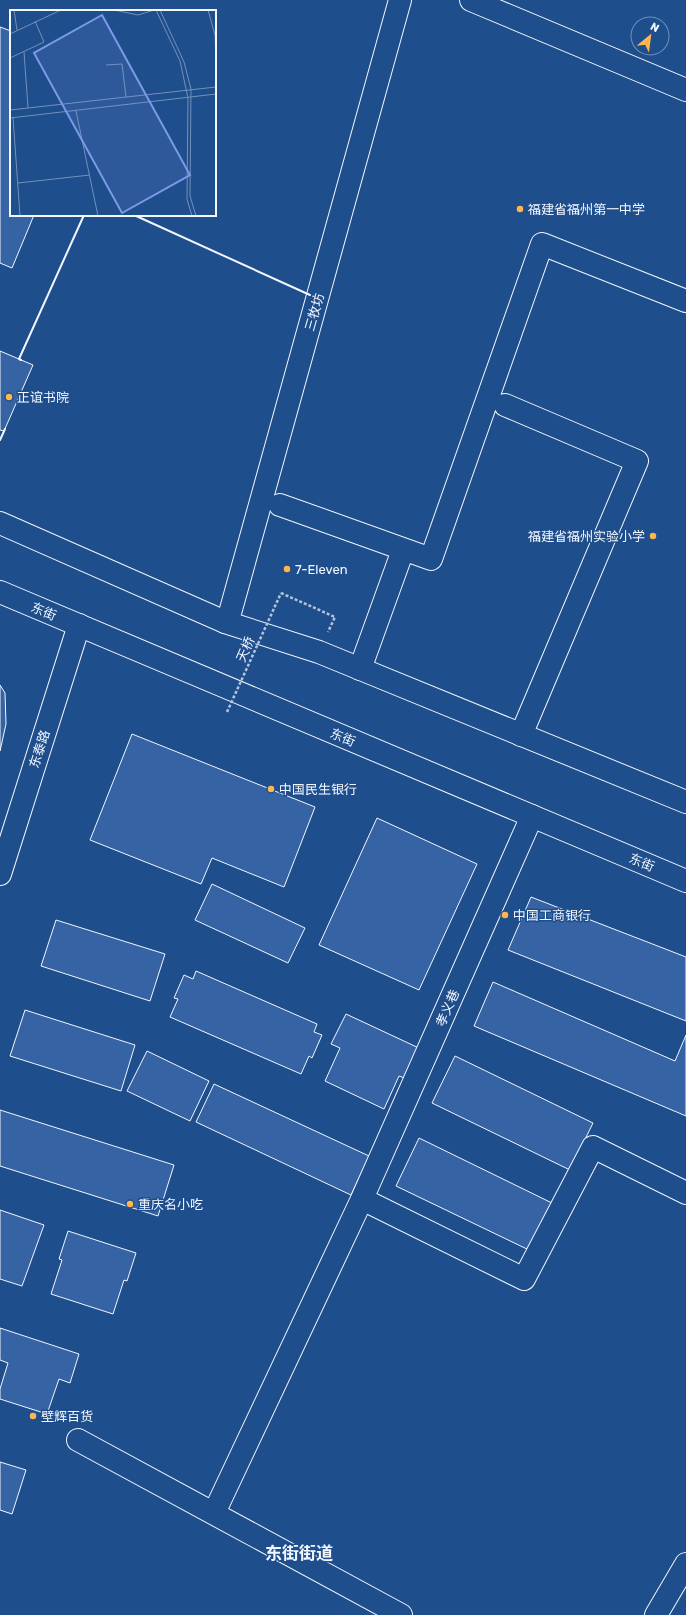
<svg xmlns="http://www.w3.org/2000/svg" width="686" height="1615" font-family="Rubik,'Noto Sans SC',sans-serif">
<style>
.building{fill:#3563a3;stroke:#f2f6ff}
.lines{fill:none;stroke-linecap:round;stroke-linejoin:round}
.minor-casing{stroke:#f2f6ff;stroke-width:24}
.major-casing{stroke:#f2f6ff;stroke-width:24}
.path{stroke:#b3c4dc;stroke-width:2.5;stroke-dasharray:3 2;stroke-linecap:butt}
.minor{stroke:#1f4e8c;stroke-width:22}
.major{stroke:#1f4e8c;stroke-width:22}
.path-bridge{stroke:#b3c4dc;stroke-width:2.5;stroke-dasharray:3 2;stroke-linecap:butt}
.wall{stroke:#f2f6ff;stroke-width:2}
.poi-dot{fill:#ffb74d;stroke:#1f4e8c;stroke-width:1.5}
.labels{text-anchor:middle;stroke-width:3;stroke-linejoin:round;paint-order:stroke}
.poi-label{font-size:13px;fill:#f2f6ff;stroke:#1f4e8c;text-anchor:start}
.street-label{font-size:13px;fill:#f2f6ff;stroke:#1f4e8c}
.district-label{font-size:17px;font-weight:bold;fill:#f2f6ff;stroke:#1f4e8c}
.inset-road{fill:none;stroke:#7391ba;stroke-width:1}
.view{fill:#7d9aea;fill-opacity:0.15;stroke:#7d9aea;stroke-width:2}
.inset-edge{fill:none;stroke:#f2f6ff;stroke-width:2}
</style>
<rect width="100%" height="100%" fill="#1f4e8c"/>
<path class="building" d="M0 27 11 31V215H34L12 268 0 263Z
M0 351 33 365 4 431 0 430Z
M0 685 5 693 6 724 0 751Z
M132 734 315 807 284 887 212 858 201 884 90 840Z
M377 818 477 864 419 990 319 945Z
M212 884 305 928 288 963 195 920Z
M531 897 686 957V1021L508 950Z
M56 920 165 954 150 1001 41 966Z
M196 971 317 1024 314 1032 322 1035 312 1058 309 1056 301 1074 170 1017 178 999 174 998 184 975 193 979Z
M493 982 675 1061 686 1035V1116L474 1026Z
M25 1010 135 1045 121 1091 10 1056Z
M346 1014 421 1049 407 1079 399 1076 384 1109 325 1081 340 1048 331 1044Z
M147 1051 209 1081 190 1121 127 1091Z
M455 1056 593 1123 570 1170 432 1103Z
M214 1084 369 1156 351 1195 196 1122Z
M0 1110 174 1165 158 1216 0 1166Z
M419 1138 554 1204 531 1251 396 1186Z
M0 1210 44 1225 22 1286 0 1279Z
M68 1231 136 1253 127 1281 124 1280 113 1314 51 1294 62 1260 59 1259Z
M0 1328 79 1354 70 1383 59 1379 47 1414 0 1399V1389L8 1363 0 1360Z
M0 1462 26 1470 12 1514 0 1510Z"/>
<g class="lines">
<defs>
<path id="minor" d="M471 0 686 90
M505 405 637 461 521 735
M280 505 431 559 542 244 686 301
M225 622 230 613 400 0
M360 669 403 550
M0 874 79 625
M362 1199 524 1279 593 1147 686 1193
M78 1440 401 1615
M214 1513 362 1199 532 816
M656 1615 686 1564"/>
<path id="major" d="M0 523 225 622 319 652 686 802
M0 592 686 881"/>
</defs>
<use href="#minor" class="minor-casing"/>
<use href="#major" class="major-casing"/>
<path class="path" d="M281 593 335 617 328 632"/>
<use href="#minor" class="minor"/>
<use href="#major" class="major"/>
<path class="path-bridge" d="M227 712 281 593"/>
<path class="wall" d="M134 215 310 295
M21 360 19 359 84 215
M0 440 5 429"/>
</g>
<g class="poi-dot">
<circle cx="520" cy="209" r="4"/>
<circle cx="9" cy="397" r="4"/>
<circle cx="653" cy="536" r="4"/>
<circle cx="287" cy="569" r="4"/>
<circle cx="271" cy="789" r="4"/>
<circle cx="505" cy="915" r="4"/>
<circle cx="130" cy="1204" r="4"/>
<circle cx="33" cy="1416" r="4"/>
</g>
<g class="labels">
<g class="poi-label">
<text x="528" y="214">福建省福州第一中学</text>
<text x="17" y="402">正谊书院</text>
<text x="645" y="541" text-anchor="end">福建省福州实验小学</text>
<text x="295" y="574">7-Eleven</text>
<text x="279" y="794">中国民生银行</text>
<text x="513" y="920">中国工商银行</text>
<text x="138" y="1209">重庆名小吃</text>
<text x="41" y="1421">壁辉百货</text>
</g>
<g class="street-label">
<text transform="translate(314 312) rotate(-74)" y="5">三牧坊</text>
<text transform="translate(44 611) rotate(23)" y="5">东街</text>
<text transform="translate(245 649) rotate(-66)" y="5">天桥</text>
<text transform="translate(343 737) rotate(23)" y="5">东街</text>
<text transform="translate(39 749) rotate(-72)" y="5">东泰路</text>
<text transform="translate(642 862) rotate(23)" y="5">东街</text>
<text transform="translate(447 1008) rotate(-66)" y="5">孝义巷</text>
</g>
<g class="district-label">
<text x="299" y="1559">东街街道</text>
</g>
</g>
<g transform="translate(10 10)">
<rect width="206" height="206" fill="#1f4e8c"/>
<path class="inset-road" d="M4 0 7 20M104 0 128 5 144 0M146 0 170 51 178 88 177 189 182 206M150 0 174 52 181 79 180 186 186 206M198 0 205 25 206 47M0 24 51 0M14 42 18 98M0 48 34 32 25 11M96 55 112 54 116 87M0 100 206 77M66 101 88 206M3 107 10 206M0 108 206 84M8 173 80 165"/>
<path class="view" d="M92 5 180 165 112 203 24 43Z"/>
<rect width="206" height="206" class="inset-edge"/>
</g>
<g transform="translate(650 36) rotate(29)"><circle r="19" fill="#1f4e8c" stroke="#7391ba"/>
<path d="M0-3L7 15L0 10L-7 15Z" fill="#ffb74d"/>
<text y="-6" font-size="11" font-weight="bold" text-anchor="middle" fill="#f2f6ff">N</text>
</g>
</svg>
